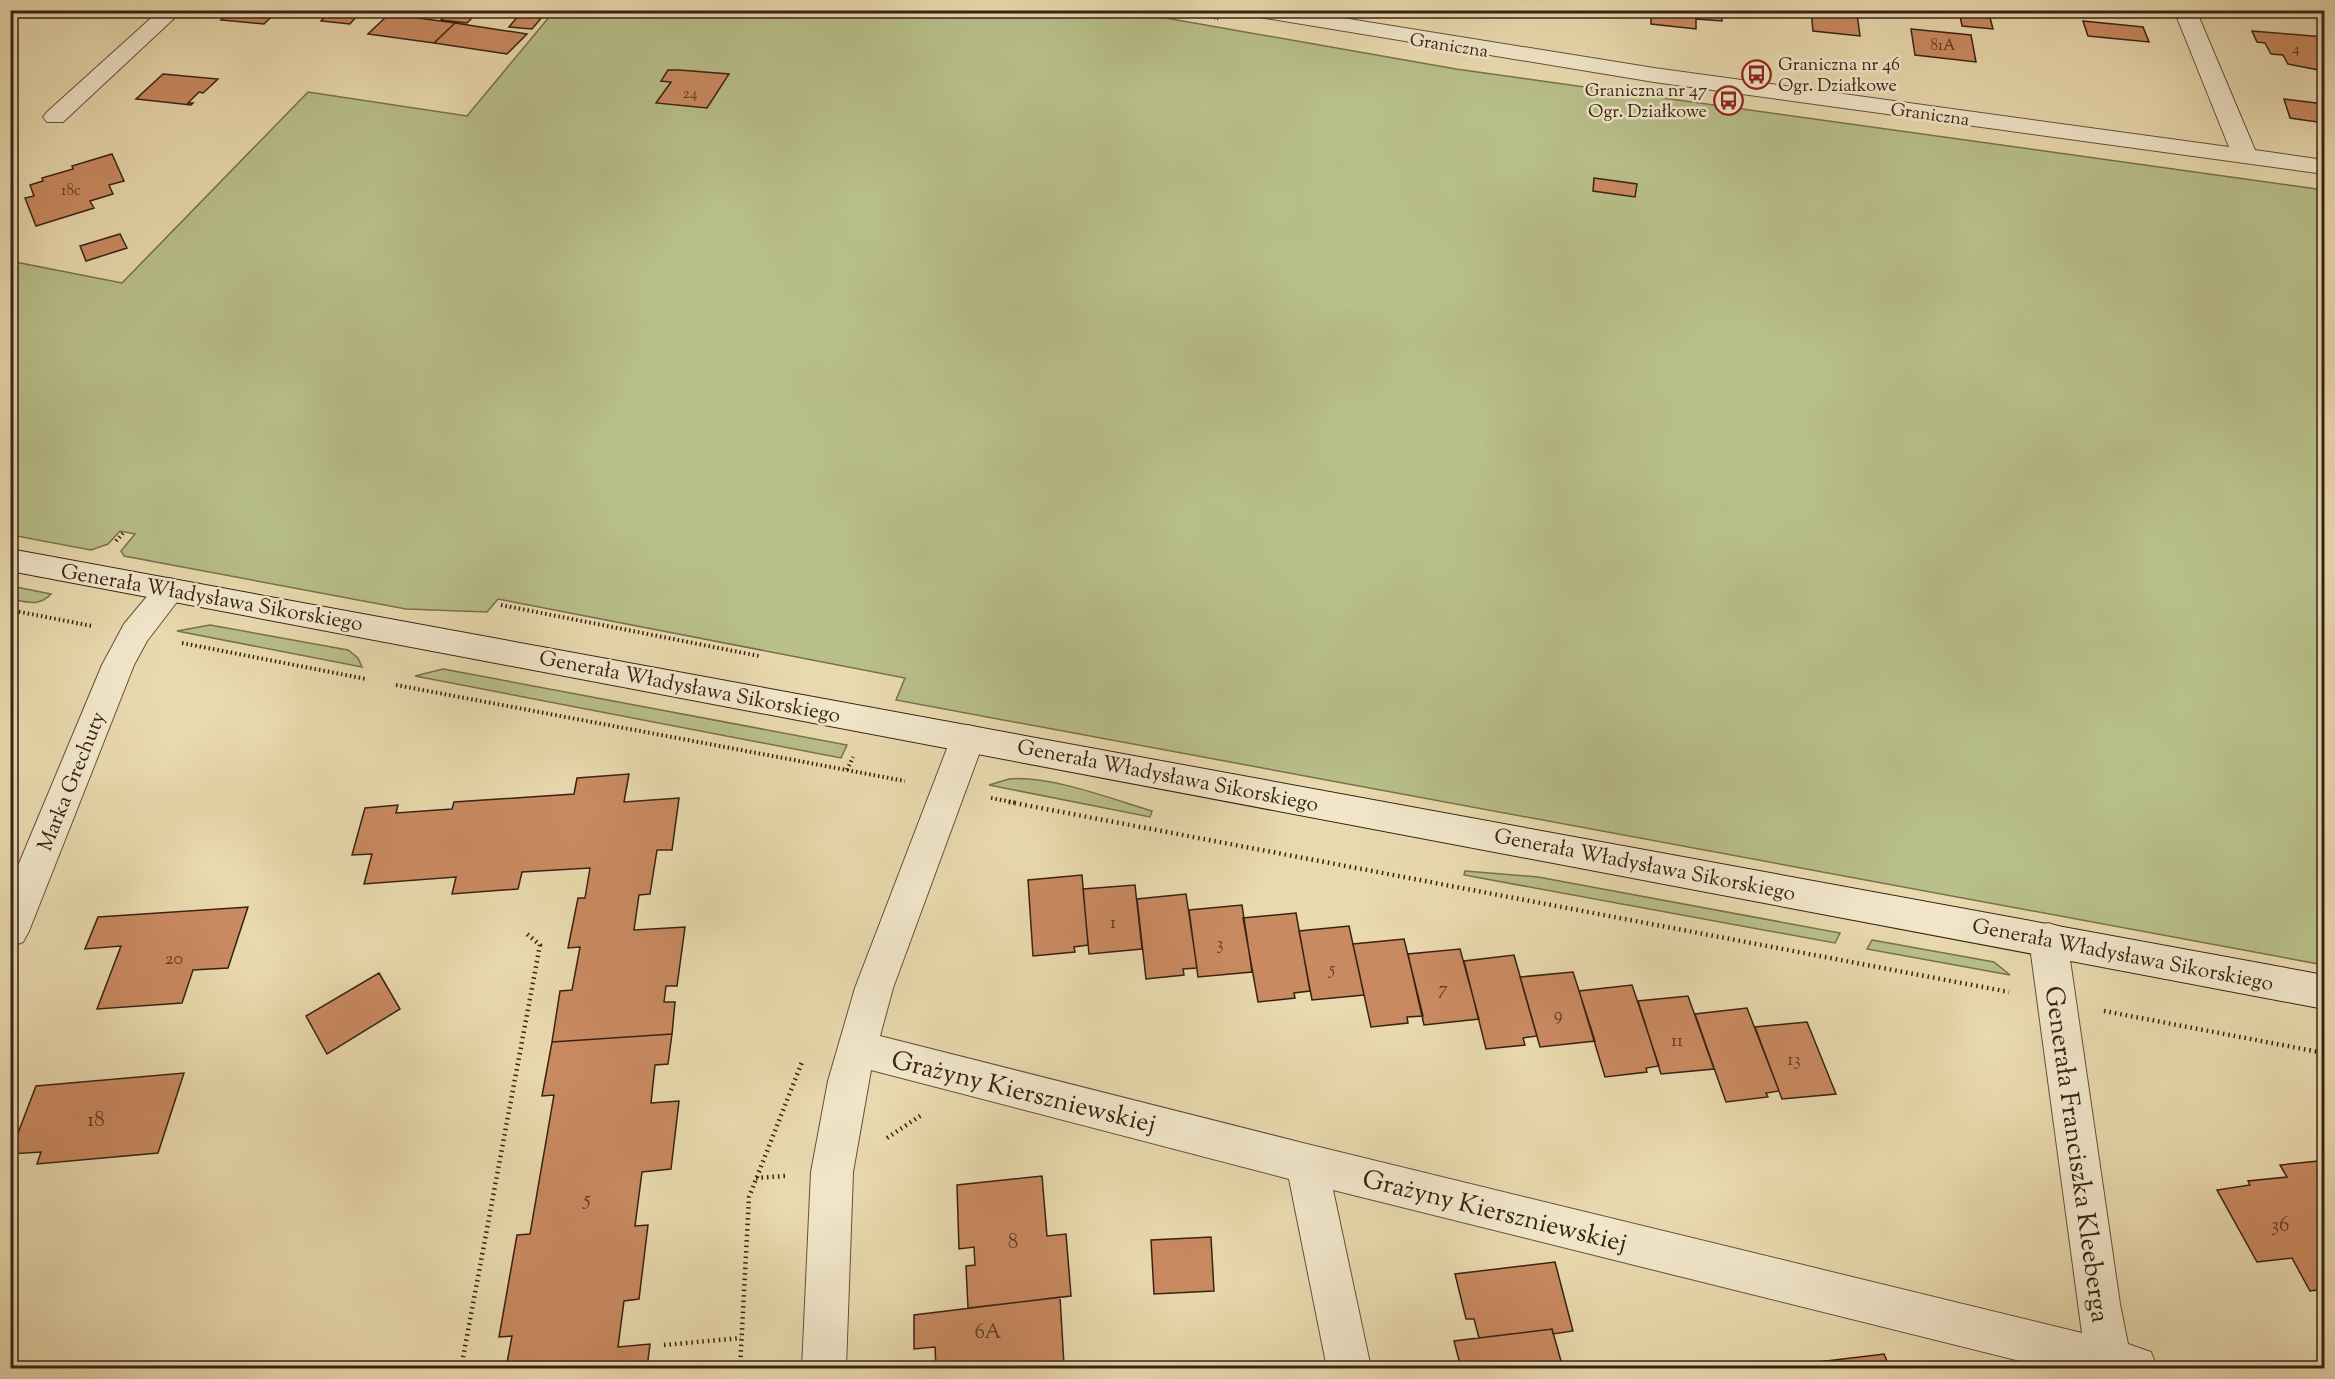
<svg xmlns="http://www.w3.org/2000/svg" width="2335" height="1379" font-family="'Sorts Mill Goudy',serif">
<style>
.green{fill:#b8bf89;stroke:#78704e;stroke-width:1.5}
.building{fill:#ca8a61;stroke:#382214;stroke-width:1.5}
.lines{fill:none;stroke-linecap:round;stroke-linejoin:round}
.street-casing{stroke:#64503a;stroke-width:2}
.secondary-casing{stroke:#382214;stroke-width:2}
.path-far2{stroke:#382214;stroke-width:3;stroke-dasharray:1 2;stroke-linecap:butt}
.path-far1{stroke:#382214;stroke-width:4;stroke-dasharray:1.5 3;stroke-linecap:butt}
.path{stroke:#382214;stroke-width:4.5;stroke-dasharray:1.5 4;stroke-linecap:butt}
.street{fill:#f1e6ca;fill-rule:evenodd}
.secondary{fill:#f1e6ca;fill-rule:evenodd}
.labels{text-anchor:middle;stroke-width:5;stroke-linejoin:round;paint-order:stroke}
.far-number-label{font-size:15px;fill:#5c3c27}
.far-street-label{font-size:18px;fill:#382214;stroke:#f1e6ca}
.far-poi-label{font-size:18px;fill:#382214;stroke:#f1e6ca;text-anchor:start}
.number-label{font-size:18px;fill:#5c3c27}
.street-label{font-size:21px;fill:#382214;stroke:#f1e6ca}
.near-number-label{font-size:21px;fill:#5c3c27}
.near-street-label{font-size:26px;fill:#382214;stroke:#f1e6ca}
</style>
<rect width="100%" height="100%" fill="#e9d9ae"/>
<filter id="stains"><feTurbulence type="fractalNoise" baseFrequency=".00333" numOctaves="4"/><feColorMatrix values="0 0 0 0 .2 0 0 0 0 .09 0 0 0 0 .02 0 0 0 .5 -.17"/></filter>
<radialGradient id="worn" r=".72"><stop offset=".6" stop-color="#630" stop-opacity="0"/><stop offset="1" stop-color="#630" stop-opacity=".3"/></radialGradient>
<path class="green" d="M555 10 1126 11 1456 69 2324 190V965L896 700 905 678 498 599 487 612 406 609 124 556 121 551 135 534 120 531 108 544 91 550 11 535 10 261 122 283 308 92 467 116Z
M11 586 51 594C39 607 27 602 11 599Z
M210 625 348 650 358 658 362 667 177 631Z
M443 669 847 745 841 758 415 676Z
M1009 779C1049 775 1112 799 1152 811L1150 817 989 785Z
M1465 871 1538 877 1840 933 1835 943 1464 875Z
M1872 940 1994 962 2010 975 1867 949Z"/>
<path class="building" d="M232 10H278L264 24 221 20Z
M332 10H362L350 24 321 21Z
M451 10H480L467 23 441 20Z
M523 10H548L532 29 509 27Z
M1651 10H1721L1722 21 1696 19V29L1651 24Z
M1811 10 1857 14 1860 36 1813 31Z
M1959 10H1988L1993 29 1962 26Z
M2243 10H2277L2279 16 2244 12Z
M389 14 455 23 434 43 368 34Z
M2083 21 2143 27 2149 42 2088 36Z
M455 23 527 34 507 54 434 43Z
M1911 29 1971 35 1976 62 1915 55Z
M2252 31 2324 37V71L2288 64 2283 55 2271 54 2265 43 2257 42Z
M668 70H679L729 74 707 108 656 103 671 82 661 81Z
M163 74 218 79 203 93 199 92 188 103H193L191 105 136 99Z
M2284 99 2324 104V123L2290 118Z
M112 154 124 181 109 185 113 194 90 201 94 208 36 226 25 198 34 196 30 185 43 181 42 178 73 169 72 166Z
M1594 178 1637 184 1635 197 1593 191Z
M120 234 127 248 86 261 80 246Z
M629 774 624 802 679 798 672 850H657L650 894 639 895 634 930 685 927 677 986H666L664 1002H675L672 1034 552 1042 560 991 572 990 580 947 568 948 578 898H585L590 868 522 872 518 889 452 894 456 877 364 884 372 854 352 855 365 808 398 805 396 813 452 809 454 802 574 794 577 778Z
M1082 875 1088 945 1074 947 1075 952 1033 956 1028 880Z
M1135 885 1142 949 1089 954 1083 889Z
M1186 894 1197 968 1183 969 1184 975 1146 979 1137 899Z
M1242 905 1252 972 1198 977 1189 910Z
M248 907 228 968 193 970 182 1003 97 1009 121 946 85 949 98 917Z
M1296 913 1310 991 1294 993 1295 998 1258 1002 1243 918Z
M1349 926 1364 995 1312 1000 1299 931Z
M1404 939 1423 1016 1407 1017 1408 1023 1371 1027 1353 944Z
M1460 949 1479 1019 1424 1025 1408 954Z
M1514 955 1537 1036 1523 1038 1525 1045 1486 1049 1464 961Z
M1573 972 1595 1041 1540 1047 1520 977Z
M379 973 400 1009 327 1054 306 1016Z
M1632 985 1659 1066 1646 1068 1647 1072 1605 1077 1579 991Z
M1688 996 1714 1069 1661 1074 1638 1001Z
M1747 1008 1779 1091 1766 1093 1768 1097 1726 1102 1695 1014Z
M1807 1022 1836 1094 1782 1099 1755 1027Z
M672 1034 668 1064 655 1065 651 1103 679 1101 671 1169 642 1172 635 1226 648 1225 639 1299 624 1301 618 1347 650 1344 647 1368H506L512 1336 499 1337 517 1235 530 1234 554 1095 542 1096 552 1042Z
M184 1073 158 1153 37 1164 41 1152 10 1154 36 1086Z
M2318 1161 2324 1171V1289L2310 1291 2292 1258 2257 1262 2217 1190 2250 1185 2248 1181 2287 1177 2280 1165Z
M1042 1176 1047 1236 1066 1234 1071 1296 968 1308 966 1266 975 1265 974 1247 959 1249 957 1185Z
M1211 1237 1214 1291 1154 1294 1151 1240Z
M1555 1262 1573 1331 1553 1334 1552 1329 1479 1338 1474 1319H1466L1455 1274Z
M1060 1297 1064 1365 1030 1368H936L935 1347 914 1349V1315Z
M1552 1329 1563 1368H1461L1454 1341Z
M1884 1354 1890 1368H1768Z"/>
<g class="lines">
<defs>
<path id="street" d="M160 10H183L63 122H47L43 117 47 112Z
M1243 10H1293L1654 68 2229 147 2174 10H2196L2255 150 2324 160V174L1654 82 1253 16 1245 15Z
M170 578 181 582 186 590 147 641 134 665 29 931 23 942 10 947V885L102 665 124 624 159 582Z
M968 725 980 728 985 738 893 988 880 1036 1307 1144 2082 1333 2029 939 2035 927 2048 923 2061 927 2067 939 2120 1304 2128 1344 2151 1352 2157 1368H2048L1333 1190 1371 1368H1327L1289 1179 871 1070 853 1172 846 1368H802L811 1172 828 1081 855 988 951 738 956 728Z"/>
<path id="secondary" d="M10 549 2324 975V1009L10 571Z"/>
</defs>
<use href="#street" class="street-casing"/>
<use href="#secondary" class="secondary-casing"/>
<path class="path-far2" d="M1170 10 1220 19"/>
<path class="path-far1" d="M116 541 124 532
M501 605 759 656
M10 610 92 626
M182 643 366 679
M396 685 905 781
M847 770 853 757
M991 798 1017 803"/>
<path class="path" d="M1009 802 2009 992
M2104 1011 2324 1053
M887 1138 923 1114
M756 1178 785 1176
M664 1345 741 1338
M461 1368 540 945 527 934
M740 1368 749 1197 802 1062"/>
<use href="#street" class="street"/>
<use href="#secondary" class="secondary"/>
</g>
<defs>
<symbol id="bus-ring" viewBox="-11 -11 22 22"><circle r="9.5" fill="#f1e6ca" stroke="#8f2418" stroke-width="1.5"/><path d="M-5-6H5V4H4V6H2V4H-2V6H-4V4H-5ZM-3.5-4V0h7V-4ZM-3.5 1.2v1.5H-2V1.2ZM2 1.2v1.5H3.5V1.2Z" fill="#8f2418"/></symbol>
</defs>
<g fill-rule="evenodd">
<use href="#bus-ring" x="1740" y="58" width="33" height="33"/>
<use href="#bus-ring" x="1712" y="84" width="33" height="33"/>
</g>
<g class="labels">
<g class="far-number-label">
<text x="1943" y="50">81A</text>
<text x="2296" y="53">4</text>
<text x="690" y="98">24</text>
<text x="71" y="195">18c</text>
</g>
<g class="far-street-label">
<text transform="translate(1449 45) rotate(9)" y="6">Graniczna</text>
<text transform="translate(1930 114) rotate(8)" y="6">Graniczna</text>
</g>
<g class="far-poi-label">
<text x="1778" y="70">Graniczna nr 46<tspan x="1778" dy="21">Ogr. Działkowe</tspan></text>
<text x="1707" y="96" text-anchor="end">Graniczna nr 47<tspan x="1707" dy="21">Ogr. Działkowe</tspan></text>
</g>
<g class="number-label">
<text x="1113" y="928">1</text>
<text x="1220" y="949">3</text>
<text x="174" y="964">20</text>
<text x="1332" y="974">5</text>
<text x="1443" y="994">7</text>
<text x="1558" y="1020">9</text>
<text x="1677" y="1046">11</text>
<text x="1794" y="1065">13</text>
</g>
<g class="street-label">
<text transform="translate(212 597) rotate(10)" y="7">Generała Władysława Sikorskiego</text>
<text transform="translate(690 686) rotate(11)" y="7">Generała Władysława Sikorskiego</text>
<text transform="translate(1168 775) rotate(11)" y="7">Generała Władysława Sikorskiego</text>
<text transform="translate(71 781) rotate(-68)" y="7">Marka Grechuty</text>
<text transform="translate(1645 864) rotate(11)" y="7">Generała Władysława Sikorskiego</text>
<text transform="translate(2123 954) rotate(11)" y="7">Generała Władysława Sikorskiego</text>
</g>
<g class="near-number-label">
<text x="96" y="1126">18</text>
<text x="587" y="1205">5</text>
<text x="2280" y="1231">36</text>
<text x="1013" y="1248">8</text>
<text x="988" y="1338">6A</text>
</g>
<g class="near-street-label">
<text transform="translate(1024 1091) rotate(14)" y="9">Grażyny Kierszniewskiej</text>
<text transform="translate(2078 1154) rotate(82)" y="9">Generała Franciszka Kleeberga</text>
<text transform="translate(1495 1210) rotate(14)" y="9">Grażyny Kierszniewskiej</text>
</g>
</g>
<rect width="2335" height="1379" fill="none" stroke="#e9d9ae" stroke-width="36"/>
<rect x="12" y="12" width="2311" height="1355" fill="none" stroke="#382214" stroke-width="3"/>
<rect x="18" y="18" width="2299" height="1343" fill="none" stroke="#382214" stroke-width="1.5"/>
<rect width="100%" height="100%" filter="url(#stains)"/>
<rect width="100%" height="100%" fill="url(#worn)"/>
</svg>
